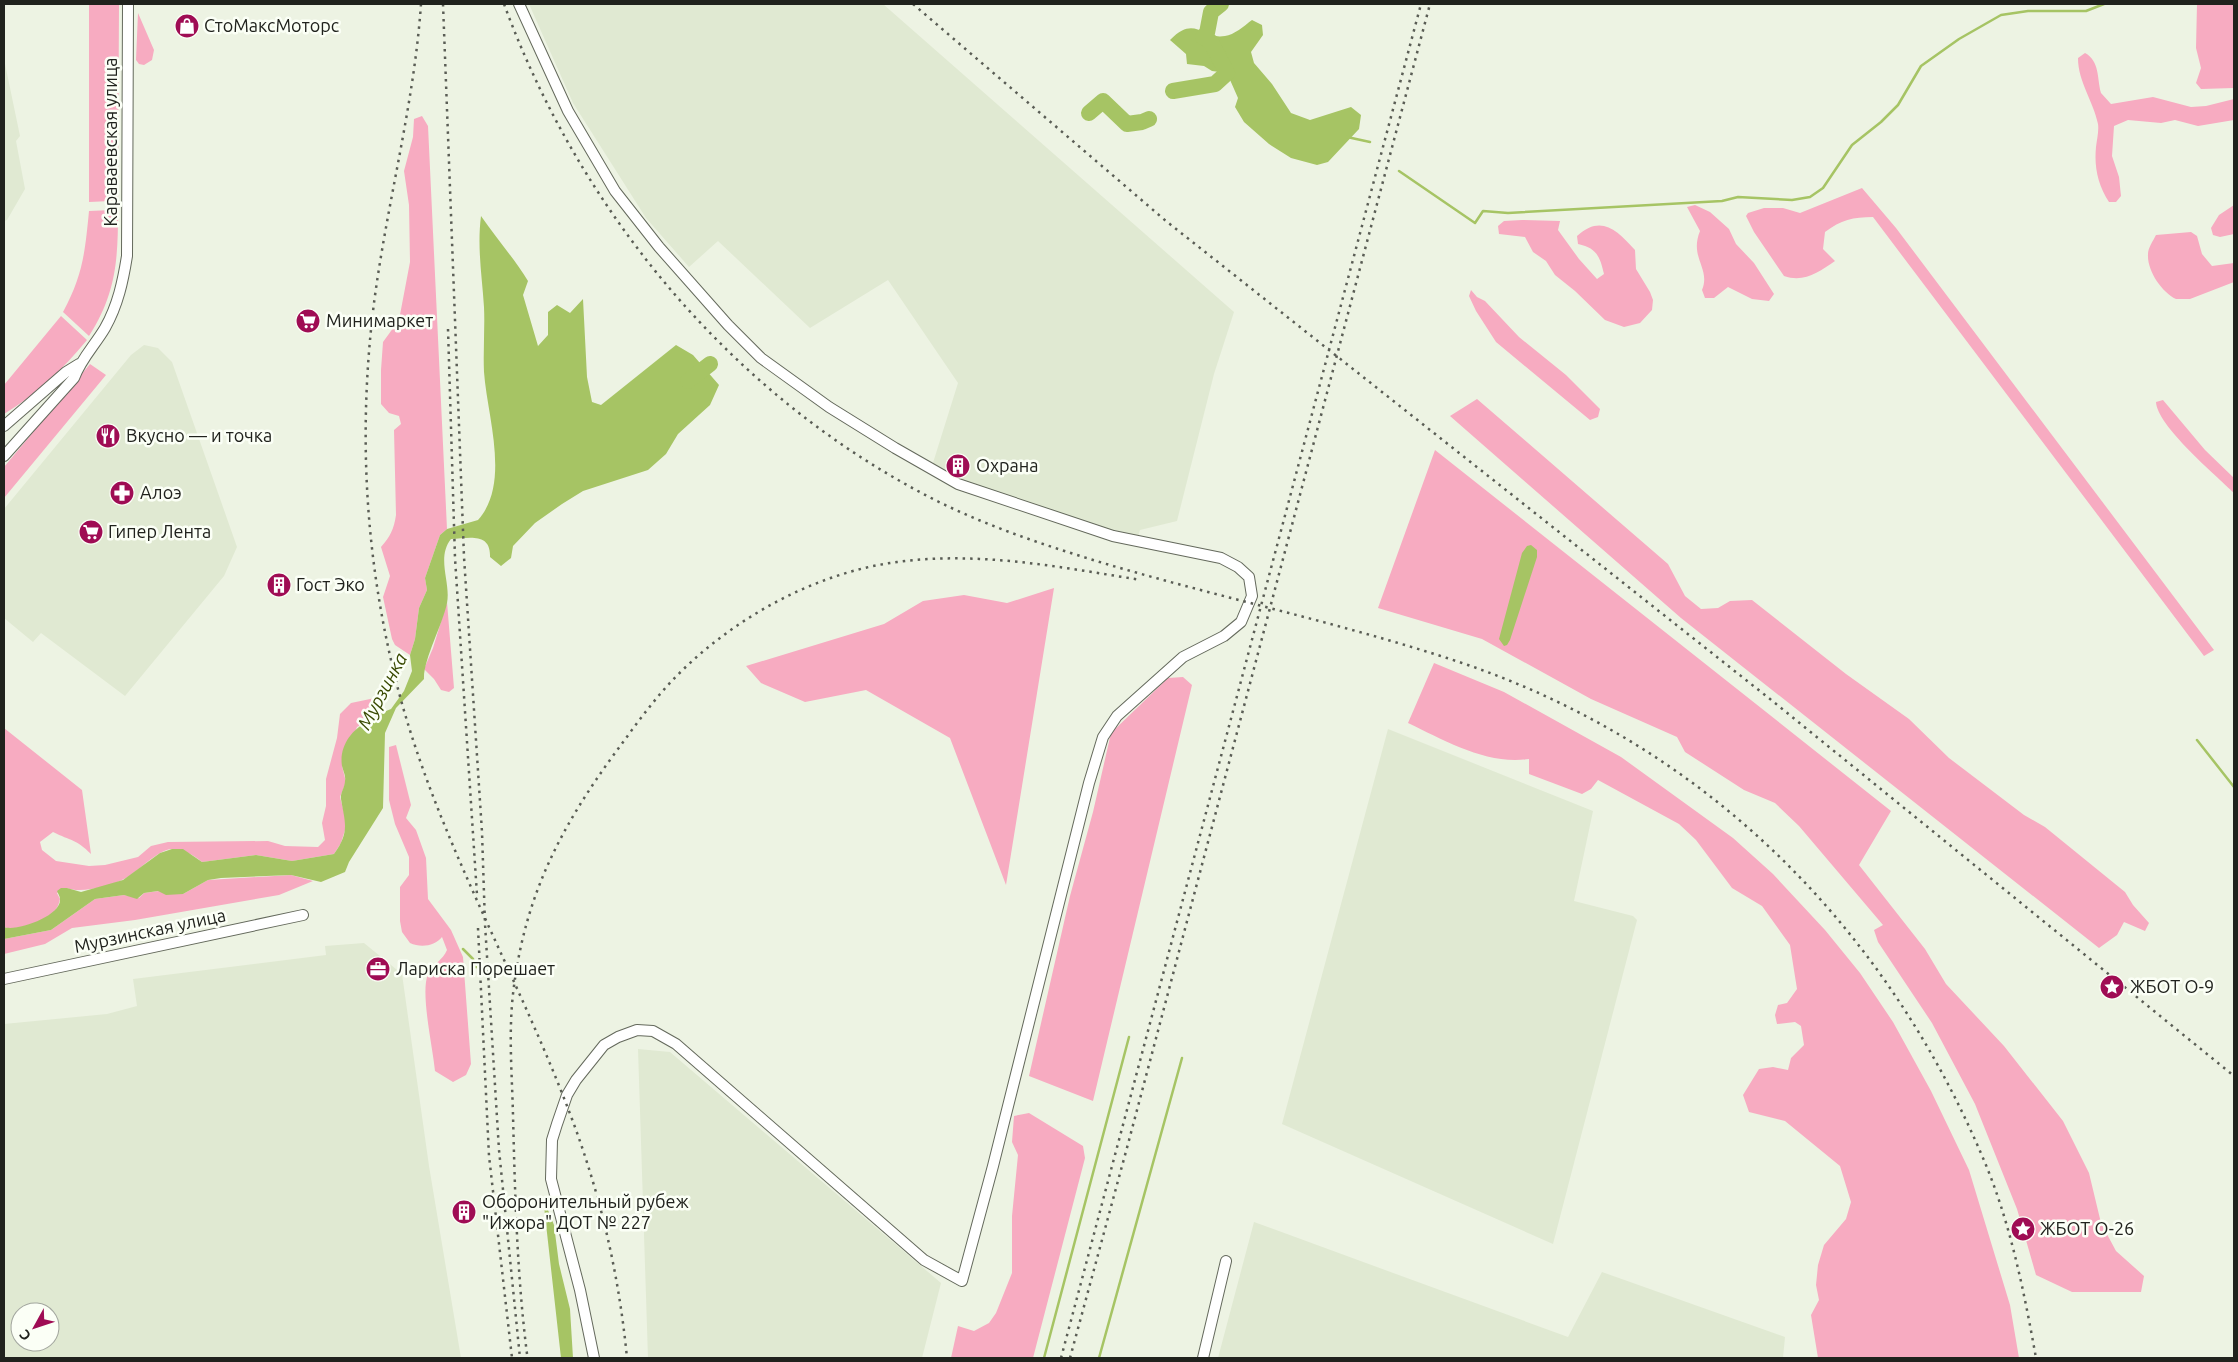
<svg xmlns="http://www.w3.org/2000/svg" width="2238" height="1362" font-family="Ubuntu,sans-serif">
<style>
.built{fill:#e0e9d2;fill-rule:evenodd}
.green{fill:#f7abc1}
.water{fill:#a6c464}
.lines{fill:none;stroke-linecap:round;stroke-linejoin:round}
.stream{stroke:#a6c464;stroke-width:2.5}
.river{stroke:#a6c464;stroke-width:16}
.minor-casing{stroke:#64695c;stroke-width:12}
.minor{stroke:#fff;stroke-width:10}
.rail{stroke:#5a5d55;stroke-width:2.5;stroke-dasharray:2.5 5;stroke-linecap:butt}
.labels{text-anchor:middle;stroke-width:5;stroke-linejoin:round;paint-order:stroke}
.poi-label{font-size:18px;fill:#20221d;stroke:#fbfff6;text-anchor:start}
.street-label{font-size:18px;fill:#20221d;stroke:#fbfff6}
.water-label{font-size:19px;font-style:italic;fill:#384900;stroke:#fbfff6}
</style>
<rect width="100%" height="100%" fill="#edf3e3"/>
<path class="built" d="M529 4H883L1234 312 1214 374 1177 521 1140 530 1137 540 960 481 932 466 958 383 888 280 810 328 718 241 689 267 646 218 573 103Z
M4 59 20 136 16 141 25 189 7 220 4 221Z
M144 345 158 348 172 362 237 547 224 576 125 696 41 633 33 642 4 618V509L131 355Z
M1388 729 1593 811 1574 901 1633 916 1637 920 1553 1244 1282 1124Z
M364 943 402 974 429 1166 461 1358H4V1024L107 1014 137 1006 133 979 326 955 325 946ZM20 1312H50V1342H20Z
M638 1049 670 1052 941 1283 922 1358H648Z
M1254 1222 1568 1337 1602 1272 1785 1337 1783 1358H1218Z"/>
<path class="green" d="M89 4H119L118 197 111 201 89 202Z
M2197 4H2234V88L2201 89 2196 83 2201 68 2196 48Z
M138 13 154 50 152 60 144 65 139 64 136 60Z
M2085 53C2100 61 2097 79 2101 93L2111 104 2153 97 2191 107 2206 106 2234 99V120L2198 126 2175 120 2161 123 2128 120 2114 126 2112 156 2119 177 2121 196 2116 202H2109C2098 185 2094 167 2096 147 2097 139 2099 131 2098 124 2093 100 2078 82 2078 58Z
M422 116 428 126 447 529 440 535 425 578 427 590 419 608 415 639 410 655 395 645 392 639 383 597 390 576 381 547C390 537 394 529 396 515L394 430 401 424 399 416 389 413 381 404V370L383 342 399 320 410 262 409 205 404 171 413 137 414 119Z
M1862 188 1896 228 2214 650 2204 656 1873 217C1853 217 1841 220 1825 232L1823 249 1835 261C1819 272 1804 283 1784 276L1754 232 1746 216 1748 213 1764 208H1783L1800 213Z
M1695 205 1710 212 1729 229 1736 244 1754 263 1774 294 1769 301 1752 299 1728 287 1714 298H1705L1702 290C1711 268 1689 258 1700 231L1687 207Z
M2234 205V234L2220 237 2213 235 2211 228 2219 215Z
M112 210 118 212C118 260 116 294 89 336L63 312C83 275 85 252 89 211Z
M1522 220 1560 221 1558 230 1579 259 1597 279 1604 274C1600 257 1597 248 1578 244L1577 236C1601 214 1617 230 1635 250L1636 269 1650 292 1653 300 1652 310 1640 323 1624 327 1605 320 1575 291 1555 275 1546 261 1533 252 1525 237 1499 234 1498 226 1504 221Z
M2191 232 2197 236 2202 254 2212 266 2234 263V282L2190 299H2176C2162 292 2147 271 2148 254 2148 248 2153 241 2156 235Z
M1471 290 1477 297 1485 301 1519 337 1566 375 1600 409 1598 417 1590 420 1496 342 1476 311 1469 296Z
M61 316 87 340C62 370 37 394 4 414V385Z
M90 364 106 375 4 498V467Z
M1477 399 1668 564 1685 596 1701 609 1718 608 1730 601 1752 600 1846 674 1909 719 1949 758 2024 815 2045 827 2125 892 2133 905 2149 923 2145 931 2124 922 2117 935 2099 948 1681 618 1450 416Z
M2163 400 2205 450 2234 478V493C2216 475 2157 426 2156 402Z
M1435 450 1891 811 1859 865 1925 949 1946 984 2004 1046 2063 1121 2089 1173 2101 1223 2116 1251 2144 1276 2141 1292H2072L2036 1275 2017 1209 1975 1104 1932 1023 1878 942 1874 930 1883 925 1799 826 1775 803 1744 790 1685 752 1677 737 1591 699 1482 639 1378 608Z
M1054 588 1006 885 950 738 866 690 805 702 761 683 746 666 884 624 923 601 964 595 1007 603Z
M447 602 454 688 449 692 441 690 434 679 424 669 433 648Z
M1434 663 1504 692 1621 757 1733 838 1773 874 1825 930 1860 973 1893 1022 1931 1091 1969 1170 2010 1305 2019 1358H1818L1811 1315 1819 1300 1816 1285 1818 1265 1824 1245 1846 1219 1851 1202 1840 1166 1785 1121 1749 1112 1743 1095 1759 1069 1773 1067 1788 1070 1791 1058 1804 1045 1801 1026 1795 1022 1777 1024 1775 1015 1778 1005 1787 1003 1797 989 1790 945 1762 906 1732 888 1696 840 1679 824 1598 780 1591 789 1582 794 1529 774V759C1486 765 1446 741 1408 723Z
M1183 677 1192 685 1093 1101 1029 1076 1070 896 1093 812 1111 733 1168 678Z
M375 698C372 712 370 720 357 727L342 766 346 782 340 797 345 816V830L341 843 334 854 292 861 256 855 202 862C194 855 184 850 173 849 159 848 137 873 124 879 111 886 80 894 67 888L57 893 60 899C59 904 57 909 53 913 43 921 16 932 4 927V728L82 790 91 854C76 839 71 841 53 832L40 842 42 850 56 861 89 866 105 865 138 857 151 846 168 842 268 841 285 846 318 847 325 840 322 823 326 806V779L337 738 340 714 351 703Z
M396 745 411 805 406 818 416 830 426 858 428 899 451 930 463 957 471 1064 466 1075 453 1082 435 1071C433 1048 420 993 428 974 432 965 443 960 447 950L442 937C435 946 421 948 410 943L402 932 400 921V887L409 875V857L395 824 389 800V747Z
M291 875 313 881 279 895 135 920 72 928 45 944 4 954V939L51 930 95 899 124 895 139 898 144 893 159 891 183 894 208 880Z
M1029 1113 1083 1146 1085 1158 1033 1358H951L958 1326 974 1331 989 1323 996 1313 1012 1273V1216L1018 1155 1012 1142 1014 1116Z"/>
<path class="water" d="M1252 20 1262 25 1263 35 1251 52 1254 63 1272 84 1291 113 1310 120 1351 107 1361 115 1359 129 1328 162 1317 165 1291 158 1269 144 1244 122 1235 107 1238 98 1227 73 1212 71 1204 66 1187 64 1186 54 1170 40C1196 14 1201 40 1225 36 1234 35 1244 26 1252 20Z
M481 216C496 238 514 258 528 281L523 295 538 346 548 335V312L557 305 570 313 583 299 587 377 592 402 601 405 676 345 693 355 719 385 710 405 678 434 666 454 648 470 583 491 562 504 535 523 513 546 511 558 501 566 490 557C491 532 469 538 451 539 436 558 451 582 447 603 443 624 423 660 424 679L396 708 385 733 383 808 349 862 345 872 321 882 291 875 221 878 208 880 183 894 166 895 158 891 144 893 137 899 124 895 95 899 51 930 4 939V927C16 932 62 916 60 899 60 896 58 894 57 891L61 888H67L81 892 123 880 160 853 172 849H183L202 862 256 855 292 861 334 854C350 832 345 823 341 799 340 793 345 787 345 781 346 775 343 771 342 766 339 747 351 730 367 722L375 698 386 711 391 709 404 691 412 671 410 655 415 639 419 608 427 590 425 578 440 535 447 529 478 520C511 483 487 416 484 372 483 350 485 329 484 307 482 276 477 247 481 216Z
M1531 545 1537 550V557L1510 640 1507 645 1504 646 1499 639 1522 553 1527 546Z
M546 1205 554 1225 559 1264 570 1309 573 1358H561L544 1206Z"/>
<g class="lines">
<path class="stream" d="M1347 137 1370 142
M1399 171 1475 223 1483 211 1508 213 1722 201 1738 197 1792 200 1810 197 1823 188 1852 145 1881 122 1898 105 1921 66 1959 39 2001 15 2028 11H2086L2104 4
M2197 740 2234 787
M463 949 473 959 475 967 502 968 507 974
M1044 1358 1129 1037
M1099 1358 1182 1058"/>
<path class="river" d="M1173 91 1215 84 1227 73 1211 42 1203 37 1207 33 1211 12 1221 4
M1089 113 1103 101 1127 124 1142 122 1149 119
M688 381 710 364"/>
<defs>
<path id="minor" d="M519 4 568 111 615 191 659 247 728 325 761 358 829 407 895 448 958 484 1113 536 1221 558 1238 567 1249 577 1252 596 1241 622 1224 636 1183 657 1117 716 1103 737 1089 783 993 1166 962 1281 924 1260 676 1044 653 1031 637 1030 618 1037 604 1045 576 1080 567 1095 557 1124 552 1140 551 1179 580 1290 594 1358
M4 426 66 372 79 364
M4 456 74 378C81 359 95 345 105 328 118 305 123 281 127 256L128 4
M4 979 303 915
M1203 1358 1226 1261"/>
</defs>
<use href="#minor" class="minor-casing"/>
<use href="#minor" class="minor"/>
<path class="rail" d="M421 4C414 105 387 203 374 303 359 423 364 542 391 660 427 822 514 964 572 1119 601 1197 619 1275 627 1358
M443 4 464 557 482 832 485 924 499 1150 520 1358
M504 4C582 216 736 400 939 502 992 528 1047 546 1103 563 1218 597 1336 622 1450 659 1698 739 1882 920 1983 1158 2010 1221 2024 1291 2036 1358
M913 4 1166 221 1770 699 2234 1076
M448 329 455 558 477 895
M478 928 489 1156 512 1358
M527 1354C517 1275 515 1195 513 1115 512 1073 508 1029 514 986 526 894 561 827 615 753 632 730 649 706 668 685 726 622 812 573 897 562 979 551 1060 567 1141 580
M1061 1358 1421 4
M1070 1358 1128 1144 1430 4"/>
</g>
<defs>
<symbol id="shop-disc" viewBox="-11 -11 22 22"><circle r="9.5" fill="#9f0c54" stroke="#fbfff6"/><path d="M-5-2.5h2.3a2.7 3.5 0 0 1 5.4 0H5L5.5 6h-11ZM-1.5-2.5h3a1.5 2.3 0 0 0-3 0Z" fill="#fff"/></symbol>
<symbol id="supermarket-disc" viewBox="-11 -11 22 22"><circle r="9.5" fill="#9f0c54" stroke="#fbfff6"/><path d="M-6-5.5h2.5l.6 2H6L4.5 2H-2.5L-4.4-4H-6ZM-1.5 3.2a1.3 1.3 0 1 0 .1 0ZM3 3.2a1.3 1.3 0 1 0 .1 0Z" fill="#fff"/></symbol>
<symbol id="restaurant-disc" viewBox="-11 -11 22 22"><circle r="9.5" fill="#9f0c54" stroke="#fbfff6"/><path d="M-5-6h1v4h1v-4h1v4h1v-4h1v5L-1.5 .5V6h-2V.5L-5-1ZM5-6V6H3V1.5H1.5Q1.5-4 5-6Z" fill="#fff"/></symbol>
<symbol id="building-disc" viewBox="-11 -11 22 22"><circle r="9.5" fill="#9f0c54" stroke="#fbfff6"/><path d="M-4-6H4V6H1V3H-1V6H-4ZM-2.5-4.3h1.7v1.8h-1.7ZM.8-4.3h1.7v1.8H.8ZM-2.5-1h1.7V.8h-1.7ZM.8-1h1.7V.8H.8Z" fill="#fff"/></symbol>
<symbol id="pharmacy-disc" viewBox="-11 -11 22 22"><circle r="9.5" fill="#9f0c54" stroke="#fbfff6"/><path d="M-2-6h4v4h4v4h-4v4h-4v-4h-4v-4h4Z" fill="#fff"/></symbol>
<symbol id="office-disc" viewBox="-11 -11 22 22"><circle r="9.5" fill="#9f0c54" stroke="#fbfff6"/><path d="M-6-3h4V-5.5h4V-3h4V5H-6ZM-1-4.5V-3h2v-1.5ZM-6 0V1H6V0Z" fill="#fff"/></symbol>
<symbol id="sight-disc" viewBox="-11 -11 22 22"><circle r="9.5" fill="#9f0c54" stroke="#fbfff6"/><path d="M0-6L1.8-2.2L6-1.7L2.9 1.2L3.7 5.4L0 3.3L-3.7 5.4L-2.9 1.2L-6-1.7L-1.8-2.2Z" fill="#fff"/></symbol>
</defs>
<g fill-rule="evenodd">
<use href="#shop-disc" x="173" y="12" width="28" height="28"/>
<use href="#supermarket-disc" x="294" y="307" width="28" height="28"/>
<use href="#restaurant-disc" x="94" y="422" width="28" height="28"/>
<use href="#building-disc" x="944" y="452" width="28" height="28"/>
<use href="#pharmacy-disc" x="108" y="479" width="28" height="28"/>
<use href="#supermarket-disc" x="77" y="518" width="28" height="28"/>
<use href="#building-disc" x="265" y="571" width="28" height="28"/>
<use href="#office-disc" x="364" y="955" width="28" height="28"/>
<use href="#sight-disc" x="2098" y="973" width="28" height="28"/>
<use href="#building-disc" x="450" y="1198" width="28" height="28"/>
<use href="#sight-disc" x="2009" y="1215" width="28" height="28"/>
</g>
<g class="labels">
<g class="poi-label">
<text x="204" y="32">СтоМаксМоторс</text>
<text x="326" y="327">Минимаркет</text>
<text x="126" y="442">Вкусно — и точка</text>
<text x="976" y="472">Охрана</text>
<text x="140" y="499">Алоэ</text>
<text x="108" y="538">Гипер Лента</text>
<text x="296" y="591">Гост Эко</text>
<text x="396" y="975">Лариска Порешает</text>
<text x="2130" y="993">ЖБОТ О-9</text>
<text x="482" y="1208">Оборонительный рубеж<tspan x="482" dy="21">"Ижора" ДОТ № 227</tspan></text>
<text x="2040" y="1235">ЖБОТ О-26</text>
</g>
<g class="street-label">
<text transform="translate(111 142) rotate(-90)" y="6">Караваевская улица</text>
<text transform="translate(150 931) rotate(-12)" y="6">Мурзинская улица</text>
</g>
<g class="water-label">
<text transform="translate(382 691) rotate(-62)" y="7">Мурзинка</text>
</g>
</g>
<rect width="2238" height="1362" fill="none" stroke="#20221d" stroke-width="10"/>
<g transform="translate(35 1327) rotate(230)"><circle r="24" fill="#fbfff6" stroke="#a3a79f"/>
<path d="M0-4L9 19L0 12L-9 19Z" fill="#9f0c54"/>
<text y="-8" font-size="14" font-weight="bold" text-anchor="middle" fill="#20221d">С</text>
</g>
</svg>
